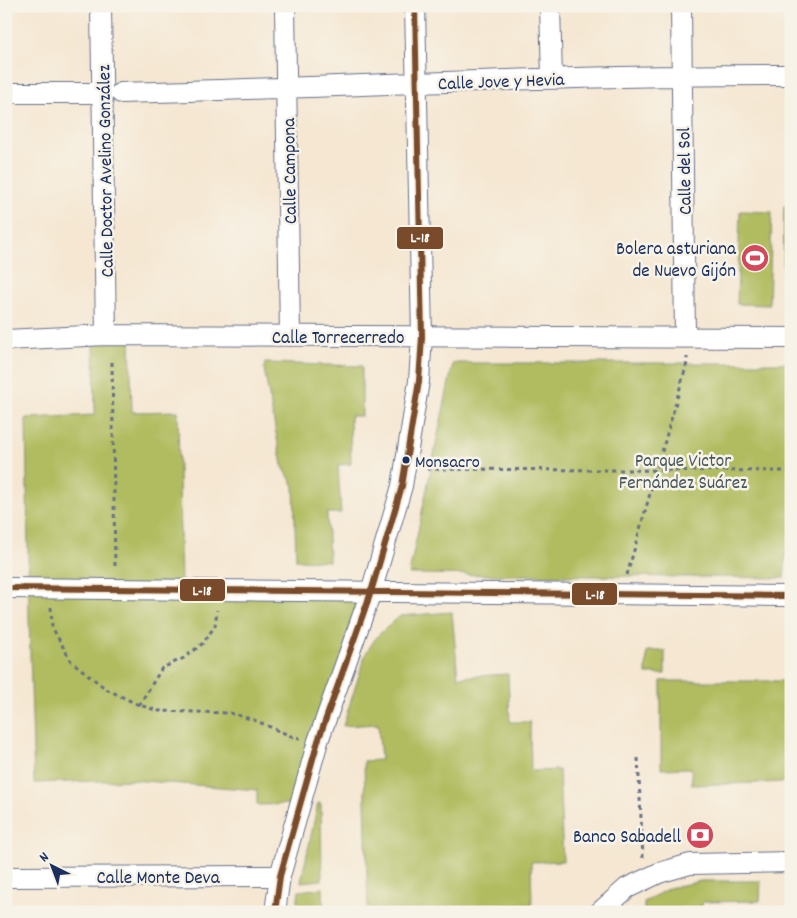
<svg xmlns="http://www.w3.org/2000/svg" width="797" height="918" font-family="Dekko,sans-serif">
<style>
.green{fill:#b0bc5e;stroke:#66765e}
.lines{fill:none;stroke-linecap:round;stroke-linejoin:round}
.street-casing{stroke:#676f87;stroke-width:22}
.path{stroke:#676f87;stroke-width:3;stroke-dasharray:4 4;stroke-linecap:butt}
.street{stroke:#fff;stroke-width:20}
.bus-1-casing{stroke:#f7f3e8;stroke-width:10}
.bus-1{stroke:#7a4b2a;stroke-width:6}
.bus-dot{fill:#1b2f5e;stroke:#f7f3e8;stroke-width:2}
.labels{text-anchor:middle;stroke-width:5;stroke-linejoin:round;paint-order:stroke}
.bus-label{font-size:18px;fill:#1b2f5e;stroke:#f7f3e8;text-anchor:start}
.street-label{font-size:19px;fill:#1b2f5e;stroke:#f7f3e8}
.poi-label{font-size:19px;fill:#1b2f5e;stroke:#f7f3e8;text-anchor:end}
.park-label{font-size:19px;fill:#48595e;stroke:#f7f3e8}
.line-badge{stroke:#f7f3e8;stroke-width:2}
.badge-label{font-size:14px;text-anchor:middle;font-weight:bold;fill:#fff}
</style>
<rect width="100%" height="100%" fill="#f7f3e8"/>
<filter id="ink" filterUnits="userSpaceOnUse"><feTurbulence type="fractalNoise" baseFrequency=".02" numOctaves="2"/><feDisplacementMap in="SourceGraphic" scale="10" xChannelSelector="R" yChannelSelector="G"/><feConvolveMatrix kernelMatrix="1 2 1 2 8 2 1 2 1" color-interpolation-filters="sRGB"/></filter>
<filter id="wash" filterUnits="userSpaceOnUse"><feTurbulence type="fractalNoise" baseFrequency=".0096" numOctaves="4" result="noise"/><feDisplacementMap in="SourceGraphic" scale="20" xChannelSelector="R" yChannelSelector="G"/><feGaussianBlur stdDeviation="1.12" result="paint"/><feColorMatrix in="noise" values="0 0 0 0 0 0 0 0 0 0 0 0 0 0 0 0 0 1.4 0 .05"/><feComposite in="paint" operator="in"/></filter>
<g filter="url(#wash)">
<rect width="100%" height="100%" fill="#f5e7d2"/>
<path class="green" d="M784 206H791V304H783Z
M740 211 772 212 769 305 737 304Z
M130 335 132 412 178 411 181 590 371 593 300 804 257 805V790L132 780 34 783 29 619 26 418 95 415 94 336Z
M265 363 362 366V416H350L351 464 338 465 341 513H327L329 561 296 560 294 486 282 465 264 369Z
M453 363H791V554H786L784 578 409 574Z
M452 612 458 677 508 674 510 722H530L531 771 559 770 563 861 531 862 532 905 501 906V912H368L364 761 381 760 378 724 343 726 366 653 377 636 400 616Z
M647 651H665V674H646Z
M661 681H791V782L692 785 691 768 661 769Z
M318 803 321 804 322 880 301 882Z
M701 881H761L760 901 702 902V912H644V902L669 888Z
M323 888 324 912H296L299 891Z"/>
</g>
<g filter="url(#ink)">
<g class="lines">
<defs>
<path id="street" d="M101 6 106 335
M285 6 290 336
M550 6 552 78
M681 6 685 336
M6 93H92
M121 93C344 87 567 75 791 75
M6 340 106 335 791 338
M6 588 791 596
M6 877 280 876
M275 912 280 876 318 741 371 592 402 486 419 381 422 337 415 6
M600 912 627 888 659 873 690 864 791 862"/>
</defs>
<use href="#street" class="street-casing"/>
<path class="path" d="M112 362 115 567
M427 469 791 471
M627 575 687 363V357
M51 607 52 627 71 661 106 689 139 705 159 711 230 713 254 720 293 737 300 738
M139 705 162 668 184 658 202 644 215 626 217 610
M638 758 643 858
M789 912 790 882"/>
<use href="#street" class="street"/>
<defs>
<path id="bus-1" d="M6 588 791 596
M275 912 280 876 318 741 371 592 402 486 419 381 422 337 415 6"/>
</defs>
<use href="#bus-1" class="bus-1-casing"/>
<use href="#bus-1" class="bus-1"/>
</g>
</g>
<defs>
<symbol id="stadium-disc" viewBox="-11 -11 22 22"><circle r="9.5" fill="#d1495b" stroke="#f7f3e8"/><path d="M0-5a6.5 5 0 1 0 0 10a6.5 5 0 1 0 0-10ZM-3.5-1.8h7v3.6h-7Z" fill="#fff"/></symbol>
<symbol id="bank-disc" viewBox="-11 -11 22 22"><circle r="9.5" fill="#d1495b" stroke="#f7f3e8"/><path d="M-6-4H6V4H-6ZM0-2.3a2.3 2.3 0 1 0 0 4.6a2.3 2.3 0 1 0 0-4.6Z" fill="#fff"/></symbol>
</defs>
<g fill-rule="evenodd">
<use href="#stadium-disc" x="739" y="242" width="32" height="32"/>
<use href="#bank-disc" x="684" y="819" width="32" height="32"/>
</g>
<circle class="bus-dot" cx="406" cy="460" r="4.5"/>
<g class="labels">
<g class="bus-label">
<text x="415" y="467">Monsacro</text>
</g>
<g class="street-label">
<text transform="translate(501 80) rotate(-2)" y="7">Calle Jove y Hevia</text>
<text transform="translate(104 171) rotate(-91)" y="7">Calle Doctor Avelino González</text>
<text transform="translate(288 171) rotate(-91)" y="7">Calle Campona</text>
<text transform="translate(683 171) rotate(-91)" y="7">Calle del Sol</text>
<text x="338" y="343">Calle Torrecerredo</text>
<text x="158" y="883">Calle Monte Deva</text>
</g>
<g class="poi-label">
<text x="736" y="254">Bolera asturiana<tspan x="736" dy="22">de Nuevo Gijón</tspan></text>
<text x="681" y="842">Banco Sabadell</text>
</g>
<g class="park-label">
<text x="683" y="466">Parque Victor<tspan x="683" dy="22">Fernández Suárez</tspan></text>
</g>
</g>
<g class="line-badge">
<rect x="396" y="226" width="48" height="24" rx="5" fill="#7a4b2a"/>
<rect x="179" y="578" width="47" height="24" rx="5" fill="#7a4b2a"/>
<rect x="571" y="582" width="47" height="24" rx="5" fill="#7a4b2a"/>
</g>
<g class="badge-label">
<text x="420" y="242">L-18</text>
<text x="202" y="595">L-18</text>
<text x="595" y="599">L-18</text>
</g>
<rect width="797" height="918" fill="none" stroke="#f7f3e8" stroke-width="25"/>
<g transform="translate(52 866) rotate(318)" stroke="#f7f3e8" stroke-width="4" paint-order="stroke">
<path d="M0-4L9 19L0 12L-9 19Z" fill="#1b2f5e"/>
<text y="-8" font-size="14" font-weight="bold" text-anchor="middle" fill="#1b2f5e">N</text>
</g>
</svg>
